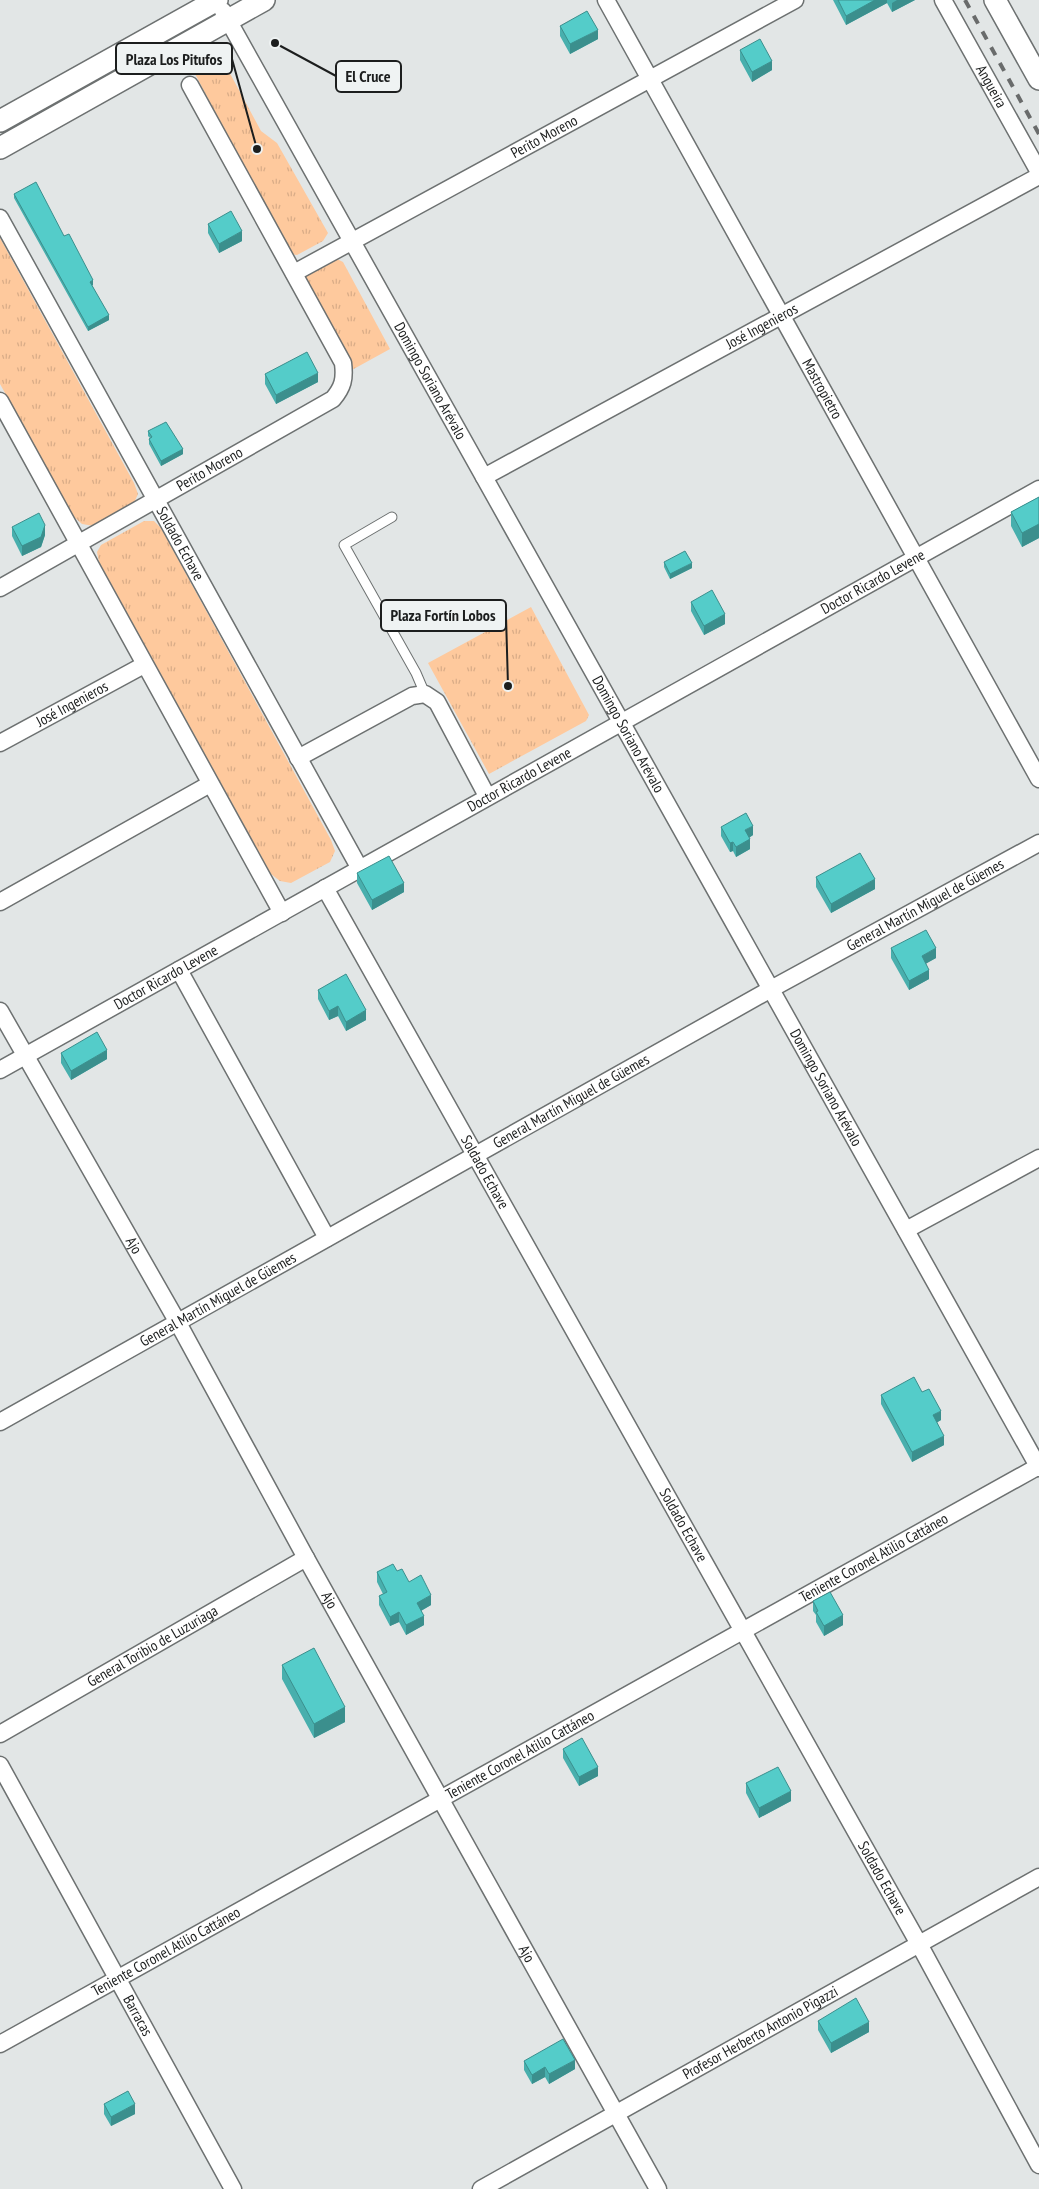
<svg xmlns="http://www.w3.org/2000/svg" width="1039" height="2189" font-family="'PT Sans Narrow',sans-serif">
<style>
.park{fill:url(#park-tufts)}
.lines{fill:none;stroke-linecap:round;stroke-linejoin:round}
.service-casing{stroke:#6d7171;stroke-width:11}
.minor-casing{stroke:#6d7171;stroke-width:19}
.tertiary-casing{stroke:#6d7171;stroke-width:24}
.service{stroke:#fff;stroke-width:9}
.minor{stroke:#fff;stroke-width:16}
.tertiary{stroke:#fff;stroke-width:21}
.rail{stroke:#696b6b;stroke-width:4;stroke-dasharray:9 9;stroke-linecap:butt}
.wall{fill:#48afad}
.shaded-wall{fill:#3b8f8d}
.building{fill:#54ccc9;stroke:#3b8f8d}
.labels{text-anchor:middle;stroke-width:4;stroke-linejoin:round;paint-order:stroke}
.street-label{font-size:15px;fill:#1c1e1e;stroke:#eff3f3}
.leader{fill:none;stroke:#1c1e1e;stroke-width:2}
.callout-dot{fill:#1c1e1e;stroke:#eff3f3;stroke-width:2}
.callout{fill:#eff3f3;stroke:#1c1e1e;stroke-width:2}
.callout-label{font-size:16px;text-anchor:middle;font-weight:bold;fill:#1c1e1e}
</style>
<defs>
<pattern id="park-tufts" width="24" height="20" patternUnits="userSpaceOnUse" patternTransform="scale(1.25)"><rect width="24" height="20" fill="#fec99d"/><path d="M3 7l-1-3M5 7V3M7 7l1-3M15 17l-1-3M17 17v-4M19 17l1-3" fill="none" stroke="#d9ac87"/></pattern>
</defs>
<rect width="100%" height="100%" fill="#e2e6e6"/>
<path class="park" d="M219 53 261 131 277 143 328 233 323 241 297 255 289 254 192 68Z
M0 238 134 483 138 494 133 505 94 526 82 524 74 517 0 384Z
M335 258 343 262 390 349 350 371 303 284 306 274Z
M144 521H154L161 528 331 840 335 851 330 862 291 883 280 881 271 874 99 562 97 552 101 545Z
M531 607 589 715 586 721 489 774 428 663Z"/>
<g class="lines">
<defs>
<path id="service" d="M392 517 344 545 416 673 425 694"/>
<g id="minor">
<path id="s1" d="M606 0 1039 779"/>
<path id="s2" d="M943 0 1039 172"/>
<path id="s3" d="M223 11 1039 1468"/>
<path id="s4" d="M0 218 360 869"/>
<path id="s5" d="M294 273 795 0"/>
<path d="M0 401 282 913"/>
<path id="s6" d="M484 477 1039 176"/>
<path id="s7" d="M0 588 333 399C343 387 345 379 343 363L190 85"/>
<path id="s8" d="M0 743 144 665"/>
<path d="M298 758 412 696 425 694 437 702 487 796"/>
<path id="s9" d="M325 888 919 1944 1039 2165"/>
<path d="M0 902 210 784"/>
<path d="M179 970 327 1238"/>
<path id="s10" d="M0 1011 177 1321 306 1558 658 2189"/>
<path id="s11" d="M0 1070 1039 489"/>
<path d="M906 1230 1039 1158"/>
<path id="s12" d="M0 1422 771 989 1039 843"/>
<path id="s13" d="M0 1734 306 1558"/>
<path id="s14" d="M0 1765 233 2189"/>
<path id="s15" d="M0 2044 1039 1466"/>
<path id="s16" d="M481 2189 1039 1877"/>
</g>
<path id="tertiary" d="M995 0 1039 79
M0 121 217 0
M0 148 264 0"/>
</defs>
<use href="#service" class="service-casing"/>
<use href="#minor" class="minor-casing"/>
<use href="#tertiary" class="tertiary-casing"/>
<use href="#service" class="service"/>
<use href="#minor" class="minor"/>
<use href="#tertiary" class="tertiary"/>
<path class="rail" d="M965 0 1039 134"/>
</g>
<path class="wall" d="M833 0H915L892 12 887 3 846 25Z
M560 26 598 39 570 54 560 36Z
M740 50 772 70 752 82 740 60Z
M14 194 64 236 93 285H92L109 320 88 331 14 198Z
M208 224 242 241 219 253 208 233Z
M265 374 318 382 276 404 265 384Z
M148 431 183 454 161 466 149 444V439L150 438 148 436Z
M1039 497V538L1022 547 1011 526V512Z
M12 527 45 535 41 547 22 556 12 536Z
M664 562 692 568 670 579 664 567Z
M691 602 725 624 704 635 691 611Z
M721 827 753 835 749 838 750 849 736 857 733 851 730 852 721 836Z
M357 873 404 892 372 910 357 883Z
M816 877 875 889 831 913 816 887Z
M891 948 936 958 926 963 929 979 909 990 891 958Z
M318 990 366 1020 346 1031 338 1016 329 1020 318 999Z
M61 1053 107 1059 71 1080 61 1063Z
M922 1392 941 1420 937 1422 944 1445 912 1462 881 1404V1395Z
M397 1571 431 1605 421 1611 424 1625 406 1635 399 1622 390 1626 379 1605V1596L383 1594 377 1582V1572Z
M813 1601 843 1625 824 1636 816 1622V1615L813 1611Z
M282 1665 345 1722 314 1738 282 1679Z
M563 1749 598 1776 579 1786 563 1758Z
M746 1783 791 1801 759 1818 746 1793Z
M818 2021 869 2032 831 2053 818 2030Z
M524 2061 575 2069 549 2084 545 2077 532 2084 524 2070Z
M104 2104 135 2114 111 2126 104 2114Z"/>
<path class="shaded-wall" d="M875 0H887V3L846 25V16Z
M897 0H915L892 12V3Z
M598 30V39L570 54V44Z
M772 61V70L752 82V72Z
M242 231V241L219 253V244Z
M93 280V285L90 286V282Z
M109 315V320L88 331V327Z
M318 373V382L276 404V395Z
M183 449V454L161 466V461Z
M1039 524V538L1022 547V533Z
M45 525V535L41 547 22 556V546Z
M692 563V568L670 579V574Z
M725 614V624L704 635V626Z
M753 826V835L745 840V830Z
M750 839V849L736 857V847Z
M733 842V851L730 852V843Z
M875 879V889L831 913V904Z
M404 883V892L372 910V900Z
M936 948V958L922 966V956Z
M929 970V979L909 990V981Z
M338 1006V1016L329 1020V1011Z
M366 1010V1020L346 1031V1022Z
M107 1050V1059L71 1080V1071Z
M941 1411V1420L933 1425V1415Z
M944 1436V1445L912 1462V1452Z
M431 1595V1605L417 1613V1603Z
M399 1612V1622L390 1626V1617Z
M843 1615V1625L824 1636V1626Z
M424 1616V1625L406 1635V1625Z
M345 1707V1722L314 1738V1724Z
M598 1767V1776L579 1786V1777Z
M791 1791V1801L759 1818V1808Z
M869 2022V2032L831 2053V2043Z
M575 2060V2069L549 2084V2074Z
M545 2067V2077L532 2084V2075Z
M135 2104V2114L111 2126V2117Z"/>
<path class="building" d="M838 0H875L846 16Z
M587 11 598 30 570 44 560 26Z
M760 39 772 61 752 72 740 50Z
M36 182 64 236 69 234 93 280 90 282 109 315 88 327 14 194Z
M231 211 242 231 219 244 208 224Z
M307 352 318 373 276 395 265 374Z
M166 422 183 449 161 461 149 439 152 437 148 431Z
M1039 497V524L1022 533 1011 512Z
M39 513 45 525 41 537 22 546 12 527Z
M685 551 692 563 670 574 664 562Z
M712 590 725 614 704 626 691 602Z
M746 813 753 826 745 830 750 839 736 847 733 842 730 843 721 827Z
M860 853 875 879 831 904 816 877Z
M389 856 404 883 372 900 357 873Z
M926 930 936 948 922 956 929 970 909 981 891 948Z
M346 974 366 1010 346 1022 338 1006 329 1011 318 990Z
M97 1032 107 1050 71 1071 61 1053Z
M914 1377 922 1392 929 1389 941 1411 933 1415 944 1436 912 1452 881 1395Z
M393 1564 397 1571 402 1569 409 1582 421 1575 431 1595 417 1603 424 1616 406 1625 399 1612 390 1617 379 1596 387 1592 377 1572Z
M830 1592 843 1615 824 1626 816 1612 818 1611 813 1601Z
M314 1648 345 1707 314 1724 282 1665Z
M582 1738 598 1767 579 1777 563 1749Z
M778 1767 791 1791 759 1808 746 1783Z
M856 1998 869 2022 831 2043 818 2021Z
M563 2039 575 2060 549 2074 545 2067 532 2075 524 2061Z
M128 2091 135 2104 111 2117 104 2104Z"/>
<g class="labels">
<g class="street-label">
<text dy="5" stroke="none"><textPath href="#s2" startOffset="99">Angueira</textPath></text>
<text dy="5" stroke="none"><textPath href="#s5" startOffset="285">Perito Moreno</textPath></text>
<text dy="5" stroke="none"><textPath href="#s6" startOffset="316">José Ingenieros</textPath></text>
<text dy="5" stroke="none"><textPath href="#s3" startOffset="424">Domingo Soriano Arévalo</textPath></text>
<text dy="5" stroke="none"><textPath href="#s1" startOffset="445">Mastropietro</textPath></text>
<text dy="5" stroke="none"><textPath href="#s7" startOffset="241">Perito Moreno</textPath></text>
<text dy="5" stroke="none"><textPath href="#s4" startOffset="372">Soldado Echave</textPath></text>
<text dy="5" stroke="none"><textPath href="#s11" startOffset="1000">Doctor Ricardo Levene</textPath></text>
<text dy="5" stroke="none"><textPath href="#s8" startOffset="82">José Ingenieros</textPath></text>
<text dy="5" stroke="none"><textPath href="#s3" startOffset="829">Domingo Soriano Arévalo</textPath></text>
<text dy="5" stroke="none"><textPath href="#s11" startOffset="595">Doctor Ricardo Levene</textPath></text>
<text dy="5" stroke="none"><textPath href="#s12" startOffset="1060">General Martín Miguel de Güemes</textPath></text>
<text dy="5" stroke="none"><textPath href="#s11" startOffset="190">Doctor Ricardo Levene</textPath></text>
<text dy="5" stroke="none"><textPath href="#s3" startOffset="1234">Domingo Soriano Arévalo</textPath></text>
<text dy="5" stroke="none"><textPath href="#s12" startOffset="655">General Martín Miguel de Güemes</textPath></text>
<text dy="5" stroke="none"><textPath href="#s9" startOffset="326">Soldado Echave</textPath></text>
<text dy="5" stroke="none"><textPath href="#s10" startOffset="270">Ajo</textPath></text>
<text dy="5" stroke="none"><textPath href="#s12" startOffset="250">General Martín Miguel de Güemes</textPath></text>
<text dy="5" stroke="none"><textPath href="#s9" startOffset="731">Soldado Echave</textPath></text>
<text dy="5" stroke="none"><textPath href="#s15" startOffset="1000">Teniente Coronel Atilio Cattáneo</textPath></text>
<text dy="5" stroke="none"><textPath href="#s10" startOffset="675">Ajo</textPath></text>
<text dy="5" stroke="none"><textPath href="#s13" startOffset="176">General Toribio de Luzuriaga</textPath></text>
<text dy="5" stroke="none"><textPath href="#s15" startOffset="595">Teniente Coronel Atilio Cattáneo</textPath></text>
<text dy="5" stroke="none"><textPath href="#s9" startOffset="1136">Soldado Echave</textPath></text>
<text dy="5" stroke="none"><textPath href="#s15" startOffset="190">Teniente Coronel Atilio Cattáneo</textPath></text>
<text dy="5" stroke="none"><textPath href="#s10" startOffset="1080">Ajo</textPath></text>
<text dy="5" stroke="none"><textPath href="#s14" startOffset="286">Barracas</textPath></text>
<text dy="5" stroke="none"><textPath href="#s16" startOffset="320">Profesor Herberto Antonio Pigazzi</textPath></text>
</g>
</g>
<path class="leader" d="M257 149L232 59M275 43L336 76M508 686L506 616"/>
<g class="callout-dot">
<circle cx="257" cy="149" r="5"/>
<circle cx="275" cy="43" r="5"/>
<circle cx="508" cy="686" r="5"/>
</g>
<g class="callout">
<rect x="116" y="43" width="116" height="31" rx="5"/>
<rect x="336" y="61" width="65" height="31" rx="5"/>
<rect x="381" y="600" width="125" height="31" rx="5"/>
</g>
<g class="callout-label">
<text x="174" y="65">Plaza Los Pitufos</text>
<text x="368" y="82">El Cruce</text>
<text x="443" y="621">Plaza Fortín Lobos</text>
</g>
</svg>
